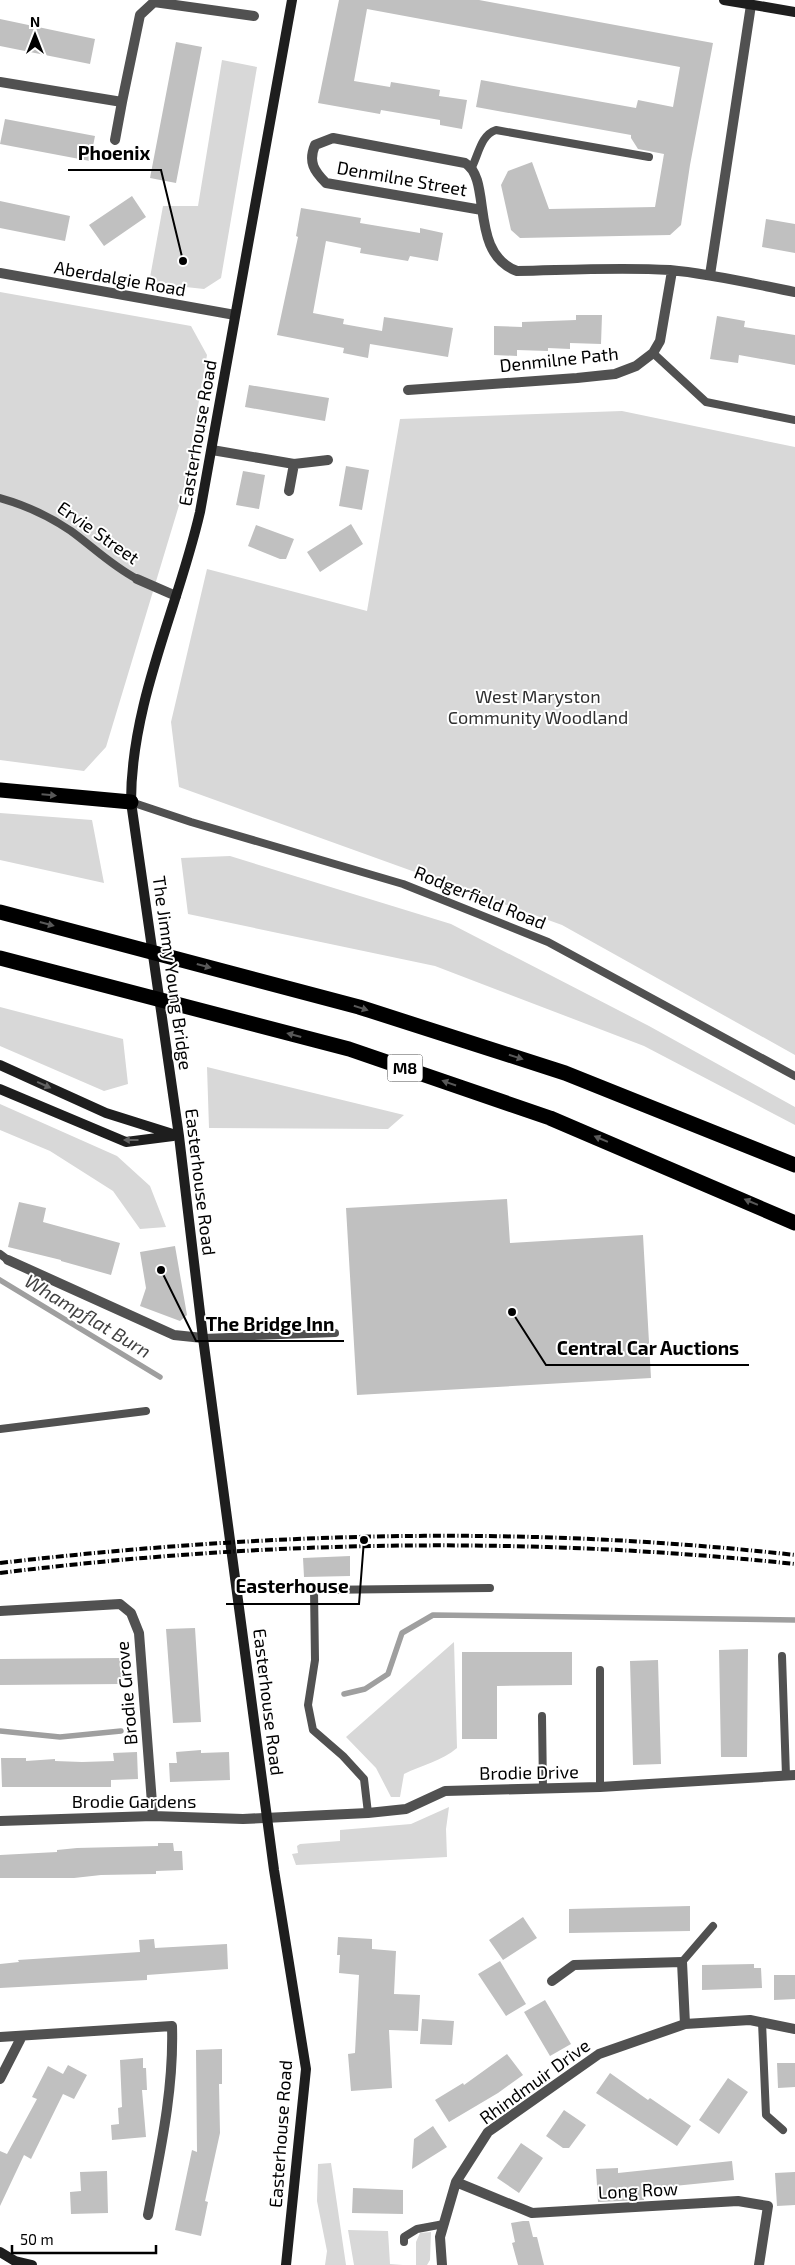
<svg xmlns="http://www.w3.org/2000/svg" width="795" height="2265" font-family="'Exo 2',sans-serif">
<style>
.green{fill:#d8d8d8}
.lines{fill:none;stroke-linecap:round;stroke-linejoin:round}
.stream{stroke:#9f9f9f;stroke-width:5.5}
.building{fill:#c0c0c0}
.lane{stroke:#515151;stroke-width:8}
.street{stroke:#515151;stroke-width:10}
.secondary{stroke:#1e1e1e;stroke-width:10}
.highway{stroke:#000;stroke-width:15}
.rail{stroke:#000;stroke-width:4;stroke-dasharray:8 2.5 1 2.5;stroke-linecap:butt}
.oneway{fill:#595959}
.oneway2{fill:#626262}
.labels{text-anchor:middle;stroke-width:4;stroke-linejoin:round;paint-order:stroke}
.shield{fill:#fff;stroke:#4c4c4c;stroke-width:1}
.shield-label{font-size:16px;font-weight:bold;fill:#000}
.street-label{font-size:18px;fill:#000;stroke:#fff}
.park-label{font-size:18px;fill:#2f2f2f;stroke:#fff}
.water-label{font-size:19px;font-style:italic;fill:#404040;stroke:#fff}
.leader{fill:none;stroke:#000;stroke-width:2}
.callout-dot{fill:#000;stroke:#fff;stroke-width:2}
.callout-label{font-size:19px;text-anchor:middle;font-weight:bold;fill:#000;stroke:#fff;stroke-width:4;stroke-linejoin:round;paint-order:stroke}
</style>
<rect width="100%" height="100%" fill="#fff"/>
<path class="green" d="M222 60 257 67 221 278 204 289 149 283 163 206H198Z
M0 292 191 326 207 355 183 492 106 747 84 771 0 760Z
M622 411 795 447V1055L562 925 179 787 171 722 207 569 367 611 400 419Z
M0 813 92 820 104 883 0 860Z
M230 856 451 924 649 1026 795 1107V1125L644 1046 435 966 188 914 181 858Z
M0 1007 123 1039 128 1084 104 1091 0 1046Z
M207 1067 404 1115 388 1129 209 1128Z
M0 1104 117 1156 150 1186 166 1227 140 1229 113 1191 50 1151 0 1130Z
M454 1642 457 1748C442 1761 422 1765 404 1774L400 1797H391L376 1768 346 1737Z
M449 1807 446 1829 447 1857 296 1865 292 1854 298 1853 297 1846 300 1844 340 1841V1830L411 1824Z
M331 2163 346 2265H325L327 2251 317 2201 318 2164Z
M348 2230 388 2231 390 2264 403 2265H354Z
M431 2232 430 2260 427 2265H416V2242L420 2233Z"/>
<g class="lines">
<path class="stream" d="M0 1280 160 1377
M344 1694 365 1689 388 1674 402 1633 433 1615 795 1620
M0 1731 60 1737 121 1731"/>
</g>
<path class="building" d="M339 0H479L713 43 690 165 681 225 670 235 520 238 511 230 501 185 508 171 532 162 549 209 655 207 664 154 638 149 631 138V135L476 107 481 80 636 108 638 100 673 107 680 67 367 9 354 81 390 87 391 82 440 90 439 96 467 100 462 129 440 125V120L381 110 380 114 318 103Z
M0 19 95 39 90 64 0 46Z
M176 42 202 47 176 183 150 178Z
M5 119 95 136 90 161 0 144Z
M132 196 146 217 104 246 89 225Z
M0 201 70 216 65 241 0 228Z
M301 208 361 218 360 223 420 233V228L443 233 438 261 410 256 408 261 360 253 361 248 326 241 313 313 344 319 343 324 382 331 384 317 453 328 448 357 370 344 368 358 343 353 344 348 277 335 298 237 296 236Z
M766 219 795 224V253L762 247Z
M576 315H602L601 344 570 343V349L548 348V351L517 350V356L494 355V326L522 327V322L576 320Z
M717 316 745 321 744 327 795 335V365L739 355 738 363 710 359Z
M249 385 329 398 325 421 245 407Z
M346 466 369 470 362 510 339 506Z
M243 471 265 475 259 509 236 505Z
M351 524 363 544 320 572 307 552Z
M256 525 294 539 286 559H280L248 546Z
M507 1199 510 1243 643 1235 651 1378 357 1395 346 1208Z
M19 1202 46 1208 43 1222 120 1243 111 1275 61 1261V1260L8 1247Z
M175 1246 187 1315 180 1321 140 1306 146 1288 140 1252Z
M350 1556V1576L304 1577 303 1558Z
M195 1628 201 1722 173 1723 166 1629Z
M748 1649 747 1757H721L719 1650Z
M462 1652H572V1685L497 1686V1739H462Z
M121 1658 122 1684 0 1685V1659Z
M658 1660 661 1764 633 1765 630 1661Z
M201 1750V1753L229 1752 230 1780 170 1782 169 1763H177L176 1752Z
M137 1752 138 1779 111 1780V1787H2L1 1758H26V1761L55 1759V1761L82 1762 114 1761 113 1753Z
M158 1843H173L174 1851H182L183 1870 156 1871V1874L101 1875 74 1878H0V1855L57 1852V1850L77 1848 158 1846Z
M690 1906V1931L569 1933V1909Z
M523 1917 537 1938 503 1960 489 1940Z
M338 1937 372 1939V1949L396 1951 394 1994 420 1995 418 2031 389 2030 392 2088 351 2091 348 2054 355 2053 359 1975 339 1973 340 1955H337Z
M154 1939 155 1948 227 1944 228 1969 147 1975V1980L0 1988V1964L19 1962 18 1960 140 1952 139 1940Z
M500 1961 526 2004 506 2016 478 1974Z
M754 1964V1968H761L762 1988 702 1990V1965Z
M774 1975H795V1999L774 2000Z
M545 2000 571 2044 550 2056 524 2012Z
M422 2019 454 2021 452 2045 420 2044Z
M222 2049V2084H219L220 2133 205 2201 208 2202 201 2236 175 2230 192 2150 197 2152 196 2050Z
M507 2054 523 2075 498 2093 449 2122 435 2100 463 2083 464 2085Z
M143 2058V2068H146L147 2090H142L146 2137 112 2140 111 2125 119 2124 118 2108 122 2107 120 2060Z
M777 2063H795V2087L778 2088Z
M68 2065 87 2075 74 2099 63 2094 31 2159 24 2155 0 2206V2151L7 2154 37 2099 32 2097 48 2066 63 2074Z
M610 2073 648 2100 650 2098 691 2126 677 2146 596 2093Z
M728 2078 748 2092 719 2134 699 2120Z
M564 2110 586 2125 569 2148H563L546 2136Z
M433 2126 447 2147 412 2169 414 2139Z
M521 2143 543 2158 519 2193 497 2178Z
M732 2161 734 2180 644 2189V2200L598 2202 596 2169 618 2168V2173Z
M107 2171 108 2213 71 2214 70 2192 81 2191 80 2172Z
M795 2172V2205L777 2206 775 2173Z
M353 2188 403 2190V2214L352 2213Z
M523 2221H529L533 2237H537L544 2265H518L512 2243 515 2242 511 2223Z"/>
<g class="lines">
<path class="lane" d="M472 167C479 153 481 135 496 130L649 157
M653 353 706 402 795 420
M0 498C25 505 49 516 71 531 93 547 112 566 137 579
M131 802 191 822 403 884 548 942 795 1076
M0 1254 8 1260
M203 1338 335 1333
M0 1429 146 1411
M782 1656 786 1776
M600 1670V1787
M542 1716 543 1789
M368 1813 364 1779 343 1756 313 1730 308 1705 315 1660 314 1590 490 1588
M682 1962 713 1926
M762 2022 766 2115 783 2130
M404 2242V2237L417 2229 444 2224"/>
<path class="street" d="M0 82 122 102 140 15 154 2 254 16
M115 140 122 102
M482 210 326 183C314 171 308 162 315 145L333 138 465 163C493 179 468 253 517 271 568 270 619 267 670 270 712 274 754 284 795 292
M0 273 235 315
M710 275 751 5
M408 390 577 378 615 374 636 366 653 353 660 341 672 271
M212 450 294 464 328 460
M289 491 294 464
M137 579 176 596
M8 1260 174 1335 203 1338
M0 1611 120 1604 131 1613 139 1633 153 1816
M0 1821 153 1816 243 1819 368 1813 406 1809 445 1791 600 1787 795 1775
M552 1981 574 1965 682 1962 685 2024
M0 2037 172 2026C174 2090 160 2152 148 2215
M0 2079 22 2036
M456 2182 532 2213 738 2201 768 2206 759 2265
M442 2265 440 2237 456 2182 488 2132 599 2054 685 2024 750 2020 795 2029"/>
<path class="secondary" d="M724 0 795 12
M0 1065 106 1113 179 1136
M0 1089 126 1142 173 1136
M0 2252 15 2261 32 2265
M286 2265 306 2069 274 1870 203 1338 179 1136 131 802C131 702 178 608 200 512L292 0"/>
<path class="highway" d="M0 790 131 802
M0 912 359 1007 565 1073 795 1165
M0 958 349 1049 550 1118 795 1223"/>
<path class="rail" d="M0 1563C267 1532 528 1525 795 1555
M0 1573C264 1540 531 1536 795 1564"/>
</g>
<defs><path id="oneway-solid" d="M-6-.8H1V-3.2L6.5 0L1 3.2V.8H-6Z" transform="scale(1.25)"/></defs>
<g class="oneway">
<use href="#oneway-solid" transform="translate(49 795) rotate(5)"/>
<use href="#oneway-solid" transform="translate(47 924) rotate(15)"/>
<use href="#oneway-solid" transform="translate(204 966) rotate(15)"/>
<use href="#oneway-solid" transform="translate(361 1008) rotate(17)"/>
<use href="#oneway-solid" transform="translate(294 1035) rotate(-165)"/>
<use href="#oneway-solid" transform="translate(516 1057) rotate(18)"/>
<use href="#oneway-solid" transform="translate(449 1083) rotate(-161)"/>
<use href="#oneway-solid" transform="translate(601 1139) rotate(-157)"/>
<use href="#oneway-solid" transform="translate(751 1202) rotate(-157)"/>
</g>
<g class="oneway2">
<use href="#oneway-solid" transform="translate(44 1085) rotate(24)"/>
<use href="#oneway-solid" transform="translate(131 1140) rotate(180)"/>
</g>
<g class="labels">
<rect class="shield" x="387.5" y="1054.5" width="35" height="27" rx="4"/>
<g class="shield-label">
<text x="405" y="1074">M8</text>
</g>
<g class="street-label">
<text transform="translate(402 179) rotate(10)" y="6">Denmilne Street</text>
<text transform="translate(120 279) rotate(10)" y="6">Aberdalgie Road</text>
<text transform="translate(559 360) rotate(-6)" y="6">Denmilne Path</text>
<text transform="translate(198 433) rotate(-80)" y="6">Easterhouse Road</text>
<text transform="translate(98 533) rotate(35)" y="6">Ervie Street</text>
<text transform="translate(480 898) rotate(22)" y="6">Rodgerfield Road</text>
<text transform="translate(172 973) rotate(82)" y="6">The Jimmy Young Bridge</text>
<text transform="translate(200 1182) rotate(83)" y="6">Easterhouse Road</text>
<text transform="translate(127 1693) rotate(-95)" y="6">Brodie Grove</text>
<text transform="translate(268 1702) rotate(83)" y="6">Easterhouse Road</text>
<text transform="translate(529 1773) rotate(-1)" y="6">Brodie Drive</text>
<text x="134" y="1808">Brodie Gardens</text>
<text transform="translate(535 2082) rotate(-36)" y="6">Rhindmuir Drive</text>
<text transform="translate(281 2134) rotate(-86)" y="6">Easterhouse Road</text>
<text transform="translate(638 2191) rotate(-3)" y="6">Long Row</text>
</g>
<g class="park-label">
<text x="538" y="703">West Maryston<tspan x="538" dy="21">Community Woodland</tspan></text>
</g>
<g class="water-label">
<text transform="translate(88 1316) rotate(31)" y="7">Whampflat Burn</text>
</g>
</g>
<path class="leader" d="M183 261L161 170H68M161 1270L196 1341H344M512 1312L546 1365H749M364 1540L359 1604H226"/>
<g class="callout-dot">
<circle cx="183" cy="261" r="5"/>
<circle cx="161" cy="1270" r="5"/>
<circle cx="512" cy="1312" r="5"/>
<circle cx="364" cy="1540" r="5"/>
</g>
<g class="callout-label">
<text x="114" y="160">Phoenix</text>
<text x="270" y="1331">The Bridge Inn</text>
<text x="648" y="1355">Central Car Auctions</text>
<text x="292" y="1593">Easterhouse</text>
</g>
<g transform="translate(35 35)" stroke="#ffffff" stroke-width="4" paint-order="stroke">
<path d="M0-4L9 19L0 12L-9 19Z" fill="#000000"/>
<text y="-8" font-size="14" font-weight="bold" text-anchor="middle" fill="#000000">N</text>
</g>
<path d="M12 2245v8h144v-8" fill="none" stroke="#000000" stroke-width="2.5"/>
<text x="20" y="2245" font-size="15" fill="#000000" stroke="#ffffff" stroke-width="4" paint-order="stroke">50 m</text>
</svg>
